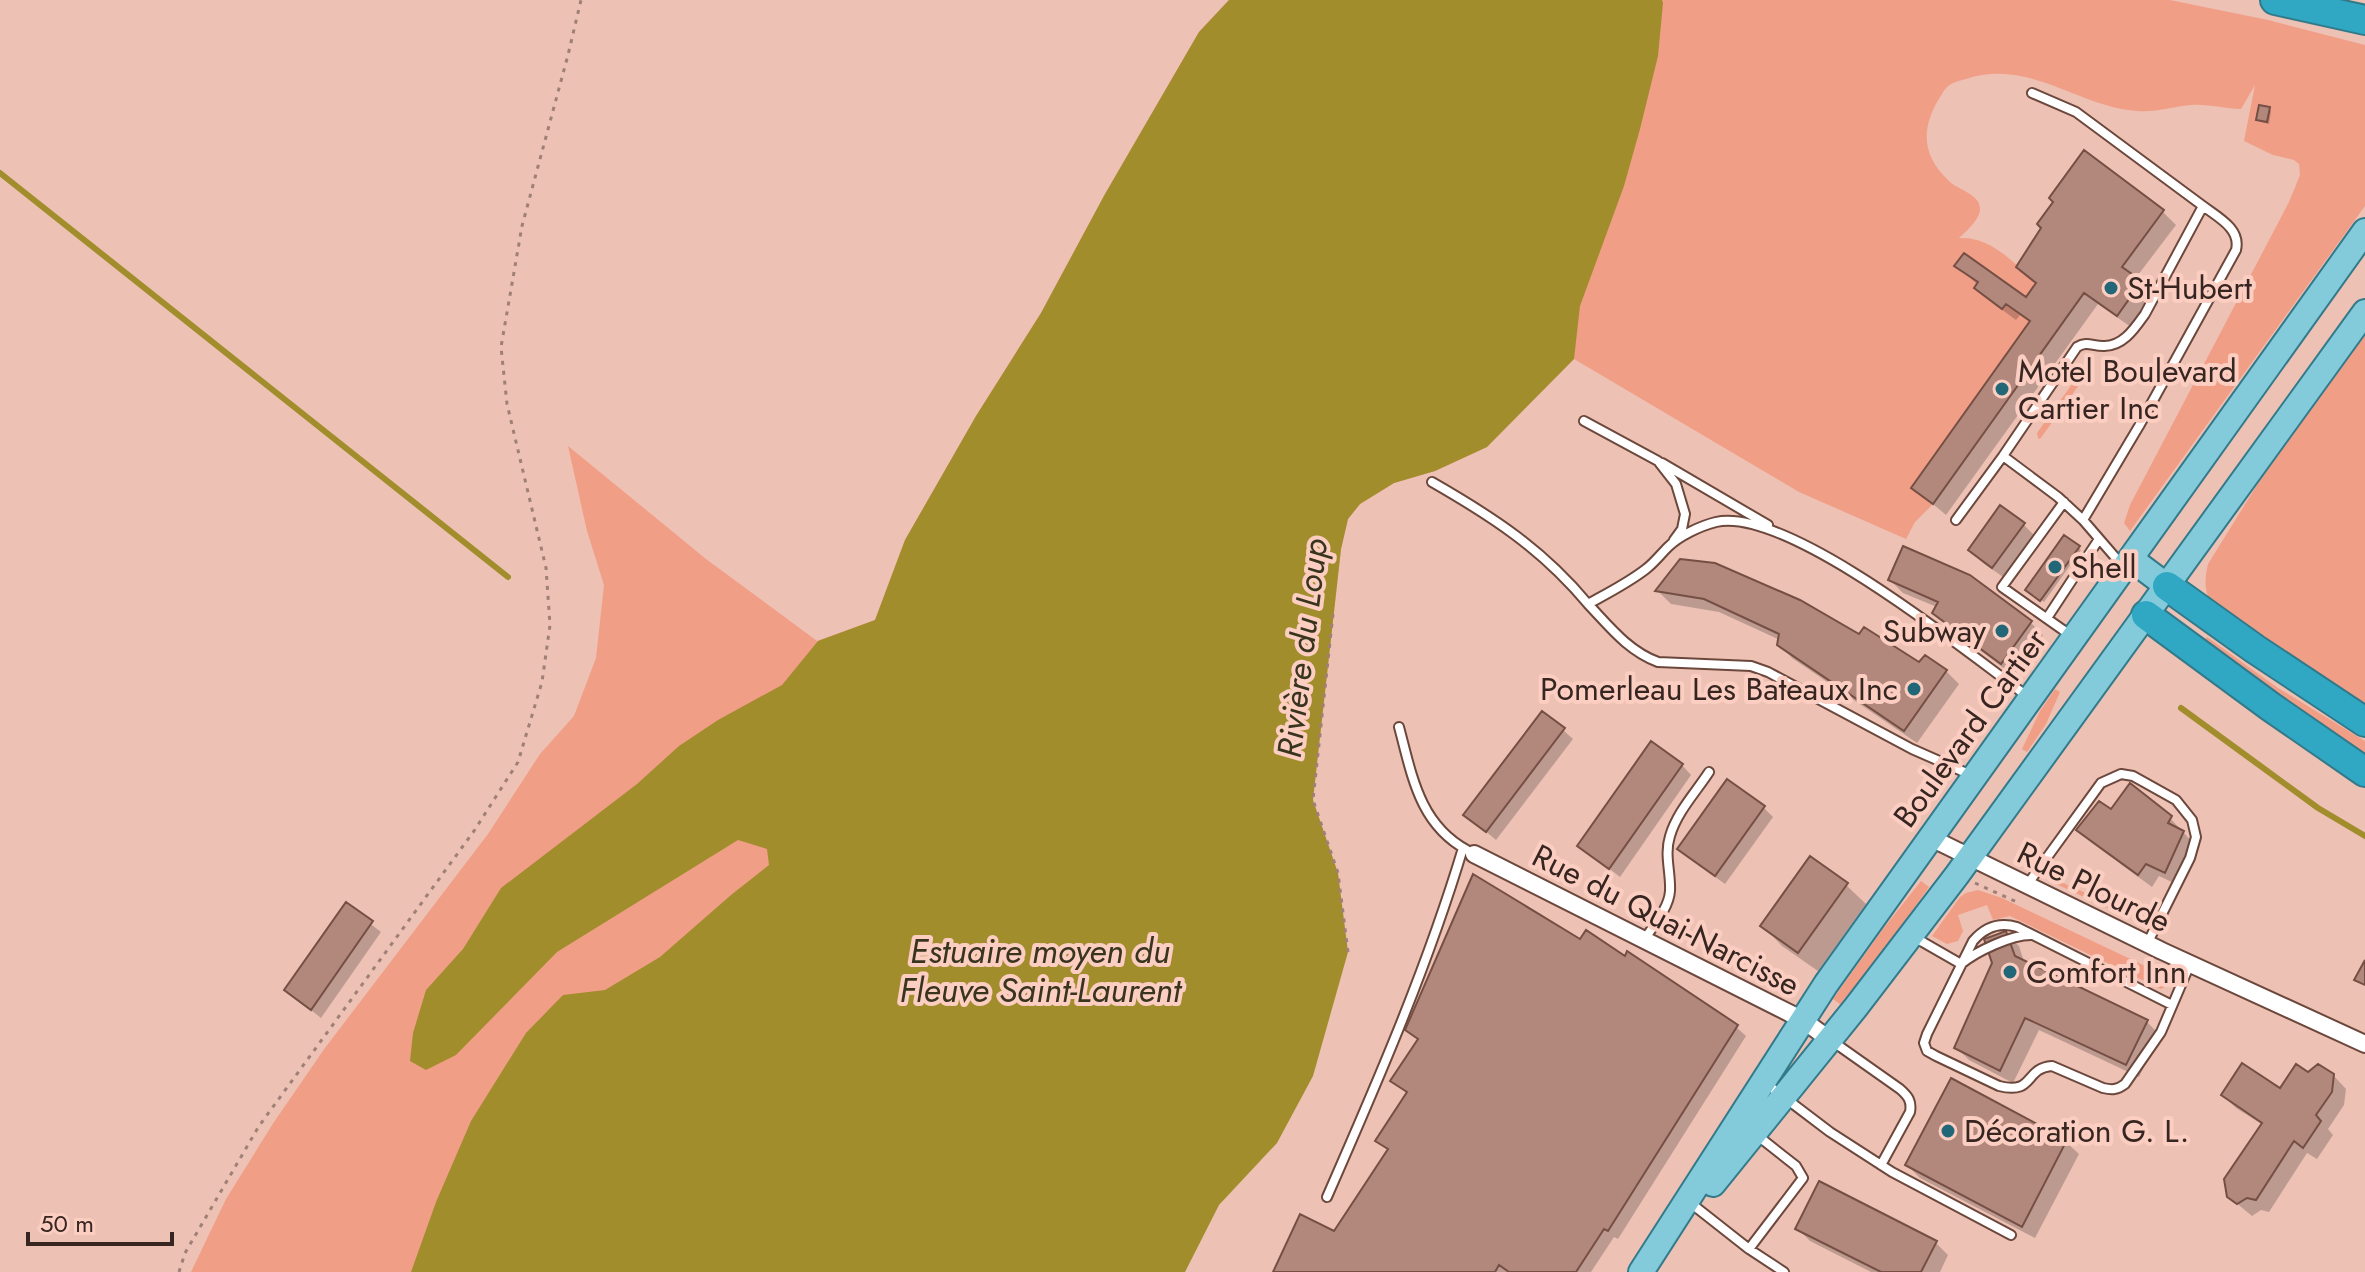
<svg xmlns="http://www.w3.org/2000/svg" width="2365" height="1272" font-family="Jost,sans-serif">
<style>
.green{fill:#f19e87}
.water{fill:#a28d2c}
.shadow{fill:#0003}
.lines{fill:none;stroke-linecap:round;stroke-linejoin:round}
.stream{stroke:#a28d2c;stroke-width:6}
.building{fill:#b2887c;stroke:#754f44;stroke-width:2}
.lane-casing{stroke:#6c473c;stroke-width:12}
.street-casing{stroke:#6c473c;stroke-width:20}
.primary-casing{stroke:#327a8a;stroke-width:28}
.highway-casing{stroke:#327a8a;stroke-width:32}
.path{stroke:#a08076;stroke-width:3;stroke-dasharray:4 6;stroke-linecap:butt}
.lane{stroke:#fff;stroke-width:8}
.street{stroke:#fff;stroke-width:16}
.primary{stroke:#83cadb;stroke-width:24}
.highway{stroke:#30a7c3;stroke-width:28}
.poi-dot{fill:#226777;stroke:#fbcec1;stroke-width:3}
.labels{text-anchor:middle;stroke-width:8;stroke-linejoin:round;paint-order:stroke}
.poi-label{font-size:32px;fill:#362520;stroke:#fbcec1;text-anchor:start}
.street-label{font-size:32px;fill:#362520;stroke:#fbcec1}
.water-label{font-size:34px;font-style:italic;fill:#38341e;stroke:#fbcec1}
</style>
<rect width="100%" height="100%" fill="#edc1b4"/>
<path class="green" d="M1229 0 1303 223 490 1272H191L226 1199 274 1122 325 1048 488 834 540 754 574 716 596 658 604 585 587 531 568 446 706 559 817 641 875 620 905 540 976 416 1041 313 1105 194 1199 32Z
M1448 0H2170L2268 20 2365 45V206L2130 531 2124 523 2130 505 2289 202 2300 175 2299 164 2294 160 2273 155 2244 141 2255 85 2241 109C2225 109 2209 104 2192 105 2174 106 2155 113 2137 111 2078 107 2029 58 1966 79 1955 82 1948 83 1942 94 1921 126 1920 154 1949 181 1958 190 1980 194 1980 209 1980 219 1966 232 1959 238 1991 236 2014 263 2036 283L2026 297 1965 253 1955 266 1978 282 1974 288 2002 309 2006 304 2030 321 1911 488 1933 504 1915 522 1906 539 1799 492 1574 359 1487 447 1435 471 1394 483 1360 504 1348 519 1341 549 1325 691 1304 734Z
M2365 328V706L2214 608C2204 592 2204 582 2208 564L2280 448Z
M2089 364 2092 367 2040 439 2038 438 2037 433 2085 366Z
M2207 637 2278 688 2365 741V760L2204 641Z
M2055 689 2060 692 2046 724 2027 752 2022 749 2040 711Z
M2054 879 2122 909 2123 911 2118 913 2054 883Z
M1921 881 1929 887 1866 976 1841 1005 1833 999 1883 929Z
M1978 890 2002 898 2166 976 2168 980 2167 986 2161 989 2010 916 1993 920 1987 905 1958 915 1963 931 1958 941 1947 944 1932 936 1960 897 1966 893Z"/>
<path class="water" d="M1229 0H1662L1663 3 1658 56 1640 129 1624 186 1580 306 1574 359 1487 447 1435 471 1394 483 1360 504 1348 519 1341 549 1313 800 1338 873 1348 952 1313 1076 1277 1143 1219 1205 1185 1272H411L436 1202 471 1121 526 1033 563 995 605 990 660 957 731 895 769 865 767 849 738 840 557 952 456 1055 426 1070 410 1061 413 1033 426 990 463 949 501 888 637 784 679 746 718 720 782 685 818 641 875 620 905 540 976 416 1041 313 1105 194 1199 32Z"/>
<path class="shadow" d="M2269 109 2271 111 2269 124 2261 122 2258 119Z
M2084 153 2163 212 2176 225 2135 279 2153 296 2131 327 2098 304 1946 515 1914 488 2031 323 2020 315 2016 320 1989 300 1976 287 1978 285 1957 266 2027 300 2037 285 2018 267 2043 228Z
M2023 524 2036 537 2006 579 1983 563 1970 550Z
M2078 547 2081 550 2044 602 2030 592Z
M1890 580 2030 622 2043 635 2014 676 1948 626 1934 613 1937 607 1903 593Z
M1658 591 1799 602 1859 637 1919 665 1946 671 1959 684 1917 743 1792 658 1779 644 1780 640 1719 612 1671 604Z
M1563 730 1573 739 1496 840 1466 815Z
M1682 765 1691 775 1620 877 1580 846Z
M1763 807 1773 817 1725 884 1689 858 1680 849Z
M2170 818 2196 846 2178 885 2159 876 2152 887 2092 843 2079 830Z
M1846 885 1866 904 1818 971 1782 946 1763 926Z
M346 905 381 932 321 1018 286 990Z
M2006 933 2019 946 2024 962 2147 1022 2160 1035 2139 1077 2039 1030 2013 1083 1969 1060 1956 1047 1995 963Z
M1580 941 1736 1027 1746 1036 1618 1239 1614 1237 1591 1272H1275L1335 1234 1389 1152 1378 1141 1408 1094 1393 1081 1419 1040 1408 1029Z
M2333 1075 2346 1089 2344 1105 2328 1129 2333 1135 2317 1159 2307 1153 2269 1212 2261 1210 2252 1216 2228 1196 2263 1125 2236 1108 2223 1095 2281 1091Z
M2066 1142 2079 1154 2035 1238 1920 1178 1907 1165Z
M1797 1228 1935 1242 1948 1255 1940 1272H1871L1810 1241Z"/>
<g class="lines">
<path class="stream" d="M0 173 508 577
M2181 708 2318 808 2365 836"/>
</g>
<path class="building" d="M2259 105 2270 107 2267 122 2256 120Z
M2084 150 2164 210 2122 267 2142 281 2117 316 2084 293 1933 504 1911 488 2030 321 2006 304 2002 309 1974 288 1978 282 1954 266 1964 253 2026 297 2036 283 2016 267 2041 228 2037 224 2053 202 2049 198Z
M2000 505 2025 523 1992 568 1968 550Z
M2064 535 2080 546 2040 601 2025 590Z
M1903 546 1970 575 2032 621 2001 664 1932 613 1938 602 1888 580Z
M1680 559 1715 563 1800 600 1859 634 1864 627 1919 662 1925 655 1947 670 1904 731 1777 645 1779 634 1704 599 1655 591Z
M1542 711 1565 728 1486 832 1463 815Z
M1651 741 1683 764 1609 869 1577 846Z
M1727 779 1765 806 1715 876 1677 849Z
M2130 783 2172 816 2168 823 2184 831 2165 873 2146 864 2138 875 2076 830 2099 801 2111 809Z
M1810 856 1848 883 1798 953 1760 926Z
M1473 874 1580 939 1586 930 1625 956 1627 951 1738 1025 1608 1231 1604 1229 1576 1272H1509L1499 1265 1495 1272H1273L1300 1214 1334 1231 1388 1149 1375 1141 1407 1092 1390 1081 1418 1039 1405 1030Z
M346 902 373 921 311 1010 284 990Z
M2006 931 2015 956 2148 1020 2126 1065 2025 1018 2000 1071 1954 1048 1992 963 1984 939Z
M2365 960V985L2354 980Z
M2242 1063 2280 1088 2296 1064 2308 1072 2318 1064 2334 1074 2332 1092 2316 1115 2321 1121 2303 1148 2294 1141 2256 1200 2247 1198 2237 1204 2227 1197 2224 1179 2262 1123 2221 1095Z
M1951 1078 2067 1140 2022 1227 1905 1165Z
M1819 1181 1937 1241 1921 1272H1881L1795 1229Z"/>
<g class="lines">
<defs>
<path id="lane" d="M2032 93 2076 112 2203 206 2145 314C2135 328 2123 347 2103 346 2092 346 2087 341 2077 347L2003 456 2058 497 2083 520 2121 564
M1584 421 1658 461 1676 484 1685 514 1682 529 1674 540
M1662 463 1768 525
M1432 482C1493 517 1542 549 1588 604
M2064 502 2002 587 2073 637
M1956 520 2003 456
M2083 520 2139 426 2236 250C2241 229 2219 218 2203 206
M2047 618 2099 539
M1399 727C1412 775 1419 824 1467 850
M1971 775 1912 749 1768 672 1751 666 1658 662C1628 651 1609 626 1588 604 1608 593 1628 583 1646 569 1654 563 1660 555 1668 547 1679 536 1700 526 1716 522 1787 506 1967 652 2027 696
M2027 885 2101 783 2121 774 2133 776 2176 800 2192 820 2196 837 2190 858 2147 944
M1914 937 1961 964C1977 951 2011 935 2031 935
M1644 940C1653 926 1669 908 1670 891 1671 872 1664 855 1670 836 1677 812 1696 792 1709 772
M2172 1005 2017 927C2000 922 1985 927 1973 941L1927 1034 1924 1043 1927 1051 1936 1056 1999 1086C2035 1095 2024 1068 2052 1066L2103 1088C2112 1090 2117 1090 2125 1084L2161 1032 2190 964
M1832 1041 1900 1089C1908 1096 1912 1101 1910 1112L1881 1165
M1764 1082 1830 1132 1892 1172 2011 1235
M1327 1197C1377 1083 1427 968 1463 848
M1688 1201 1749 1249 1803 1178 1796 1166 1758 1136
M1749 1249 1784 1272"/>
<path id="street" d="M1931 838 2162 951 2365 1044
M1474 854 1803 1020 1830 1040"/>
<path id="primary" d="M2131 559 2167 586
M1713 1184 1856 1007 1957 875 2365 312
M1641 1272 1826 984 2365 231"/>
<path id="highway" d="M2275 0 2365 20
M2167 586 2255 649 2365 722
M2146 615 2271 707 2365 772"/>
</defs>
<use href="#lane" class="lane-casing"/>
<use href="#street" class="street-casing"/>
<use href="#primary" class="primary-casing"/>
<use href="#highway" class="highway-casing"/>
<path class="path" d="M1333 614 1313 800 1338 873 1348 952
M1975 883 2019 903
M179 1272 185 1253 259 1126 474 831 518 762 542 682 550 625 546 568 507 404 501 347 522 226 568 55 581 0"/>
<use href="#lane" class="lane"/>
<use href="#street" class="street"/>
<use href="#primary" class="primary"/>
<use href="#highway" class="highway"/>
</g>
<g class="poi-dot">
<circle cx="2111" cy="288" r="8"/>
<circle cx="2002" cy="389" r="8"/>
<circle cx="2055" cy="567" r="8"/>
<circle cx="2002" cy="631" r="8"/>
<circle cx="1914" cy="689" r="8"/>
<circle cx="2010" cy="972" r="8"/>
<circle cx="1948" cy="1131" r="8"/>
</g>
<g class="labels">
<g class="poi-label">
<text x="2127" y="299">St-Hubert</text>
<text x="2018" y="382">Motel Boulevard<tspan x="2018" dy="37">Cartier Inc</tspan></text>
<text x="2071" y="578">Shell</text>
<text x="1986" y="642" text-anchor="end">Subway</text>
<text x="1898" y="700" text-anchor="end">Pomerleau Les Bateaux Inc</text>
<text x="2026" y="983">Comfort Inn</text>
<text x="1964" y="1142">Décoration G. L.</text>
</g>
<g class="street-label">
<text transform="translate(1970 728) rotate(-54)" y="11">Boulevard Cartier</text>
<text transform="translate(2094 887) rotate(26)" y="11">Rue Plourde</text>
<text transform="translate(1666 920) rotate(27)" y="11">Rue du Quai-Narcisse</text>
</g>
<g class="water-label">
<text transform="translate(1302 648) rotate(-83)" y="12">Rivière du Loup</text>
<text x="1040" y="963">Estuaire moyen du<tspan x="1040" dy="39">Fleuve Saint-Laurent</tspan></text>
</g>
</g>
<path d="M28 1232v12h144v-12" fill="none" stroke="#362520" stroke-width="4"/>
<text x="40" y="1232" font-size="24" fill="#362520" stroke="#fbcec1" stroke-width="6" paint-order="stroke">50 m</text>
</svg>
